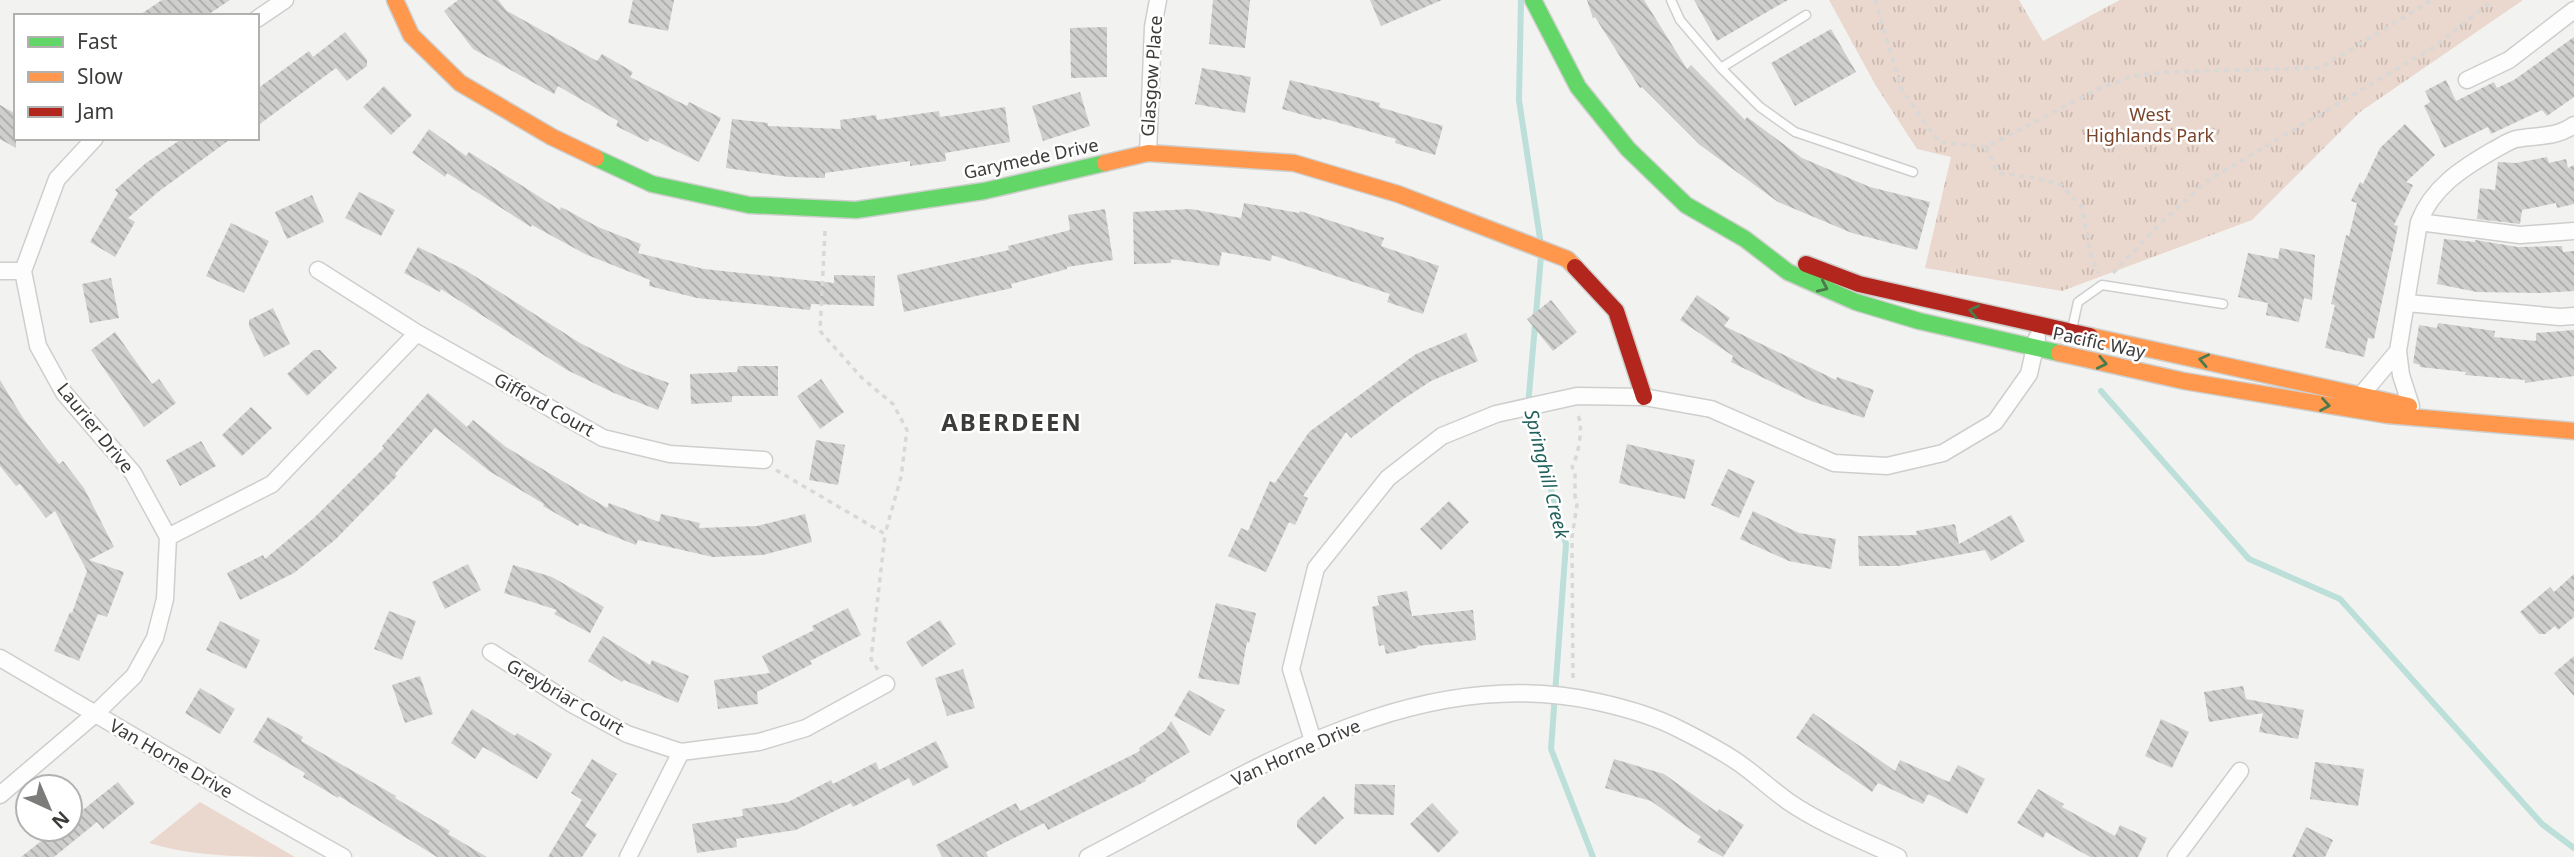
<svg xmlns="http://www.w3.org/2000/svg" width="2574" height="857" font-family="'Noto Sans',sans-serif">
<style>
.green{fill:#ead7cd}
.park{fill:url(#park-tufts)}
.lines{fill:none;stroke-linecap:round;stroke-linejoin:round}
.stream{stroke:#bcdfd9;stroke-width:6}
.building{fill:url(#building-back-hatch)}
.lane-casing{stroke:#cecfcd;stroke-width:11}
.street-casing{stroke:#cecfcd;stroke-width:19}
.fast-casing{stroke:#cecfcd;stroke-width:19}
.slow-casing{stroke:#cecfcd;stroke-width:19}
.jam-casing{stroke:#cecfcd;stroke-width:19}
.path{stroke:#d8d8d7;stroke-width:3.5;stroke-dasharray:5 5;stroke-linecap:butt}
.lane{stroke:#fdfdfd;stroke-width:8}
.street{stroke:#fdfdfd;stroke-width:16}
.fast{stroke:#63d668;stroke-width:16}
.slow{stroke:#ff974d;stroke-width:16}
.jam{stroke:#b3261e;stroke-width:16}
.oneway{stroke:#4c7a4c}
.labels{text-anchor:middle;stroke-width:5;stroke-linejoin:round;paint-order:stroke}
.street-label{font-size:18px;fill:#3c3c3a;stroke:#fff}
.park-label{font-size:18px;fill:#78442a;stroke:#fff}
.water-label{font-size:19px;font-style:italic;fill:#22615b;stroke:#fff}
.district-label{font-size:24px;font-weight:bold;letter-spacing:2px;fill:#3c3c3a;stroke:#fff}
</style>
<defs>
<pattern id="park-tufts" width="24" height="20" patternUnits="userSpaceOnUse" patternTransform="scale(1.75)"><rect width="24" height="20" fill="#ead7cd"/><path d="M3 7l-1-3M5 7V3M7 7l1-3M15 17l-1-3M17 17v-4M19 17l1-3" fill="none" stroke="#cab9b1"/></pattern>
<pattern id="building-back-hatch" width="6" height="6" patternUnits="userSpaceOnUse" patternTransform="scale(1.75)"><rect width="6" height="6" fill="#cfd0ce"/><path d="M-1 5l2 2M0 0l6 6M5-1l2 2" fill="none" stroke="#a9aaa8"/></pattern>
</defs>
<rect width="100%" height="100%" fill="#f2f3f1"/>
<path class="green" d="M200 802 295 857C246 857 195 857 149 843Z"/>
<path class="park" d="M1829 0H2019L2043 41 2120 0H2523L2360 112 2252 220 2062 291 1925 268 1951 157 1917 149 1876 86Z"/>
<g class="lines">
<path class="stream" d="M1521 0 1519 100 1541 245
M1541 256 1528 406 1566 544 1551 749 1593 857
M2101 391 2249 559 2340 599 2542 824 2574 848"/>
</g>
<path class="building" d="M162 0H230L206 16H138Z
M458 0H498L507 11 597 61 602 54 633 72 630 77 687 106 689 102 721 118 699 162 650 138 648 142 616 126 618 121 558 86 554 94 473 49 444 11Z
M633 0H674L668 31 628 23Z
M1213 0H1250L1245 48 1209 44Z
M1370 0H1442L1381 26Z
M1587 0H1644L1687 69 1691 65 1745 120 1747 117 1802 158 1870 187 1930 202 1917 250 1852 233 1778 202 1700 145 1642 87 1640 88 1595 17 1593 18Z
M1694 0H1788L1717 41Z
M1107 27V77L1071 78 1070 28Z
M1831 29 1856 72 1795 106 1771 63Z
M345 32 367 60V66L347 81 336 68 257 126V89L309 51 313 57Z
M2574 37V97L2547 116 2542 110 2491 134 2488 127 2444 148 2424 106 2430 102 2425 91 2446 80 2456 101 2494 82 2497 88 2514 80Z
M1202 68 1251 77 1245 113 1195 104Z
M1290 80 1380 103 1379 107 1443 126 1435 155 1395 143 1396 139 1322 118 1321 120 1282 109Z
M384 86 412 115 391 135 363 107Z
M1080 92 1090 126 1043 141 1032 106Z
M0 105 16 114V148L0 139Z
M1005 107 1010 142 945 153 946 161 910 166V161L825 173V178L789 177 726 168 732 119 768 123V126L841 129 840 120 876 115 877 120 939 111 940 117Z
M2405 124 2435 155 2406 182 2413 185 2394 225 2398 226 2374 339 2368 338 2364 357 2325 348 2335 305 2331 304 2346 235 2349 236 2357 203 2351 201 2360 182 2363 184 2380 148Z
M429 129 466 156 469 152 560 210 561 207 598 227 641 244 638 253 704 269 834 283V275L875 276 874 306 811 304 810 310 697 298 649 286 650 280 585 254 532 225 531 227 447 173 445 177 412 153Z
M183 138H232L158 192 128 218 135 222 115 257 90 242 118 193 115 190 146 163Z
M2547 157 2549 163 2566 159 2568 168 2574 165V204L2557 208 2556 203 2522 210 2520 224 2477 219 2480 188 2495 190 2498 162 2516 163Z
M359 192 395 210 381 236 345 218Z
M312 195 324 222 287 239 275 212Z
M1244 203 1299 213 1300 211 1384 238 1381 246 1439 266 1423 314 1387 302 1390 294 1272 255 1271 261 1222 252 1219 266 1171 259V263L1134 264 1133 212 1191 209 1241 218Z
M1105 209 1113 260 1067 267V269L1011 284 1012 288 904 312 897 275 1009 250 1008 246 1070 230 1068 215Z
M231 223 269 241 244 293 206 276Z
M2444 239 2475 242V240L2518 247 2562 246 2563 252 2574 251V291L2540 293 2477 292 2437 284Z
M418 247 465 270 580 343 631 369 669 383 658 410 614 393 567 370 441 289 440 292 404 273Z
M2280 248 2315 255 2312 300 2304 298 2299 322 2266 315 2268 303 2238 297 2248 253 2278 259Z
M111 278 119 318 90 323 82 284Z
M1697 295 1730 318 1724 326 1836 380 1837 377 1874 390 1864 418 1811 401 1731 362 1733 356 1680 320Z
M1551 300 1577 332 1553 351 1527 319Z
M273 308 290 344 264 357 249 326V320Z
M2438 323 2495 331 2494 337 2536 341V333L2574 330V376L2525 383V380L2465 375 2466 372 2420 367V365L2413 363 2419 325 2437 328Z
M115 332 152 384 159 379 176 403 144 427 91 350Z
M1466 333 1478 361 1431 381 1396 404 1351 438 1346 432 1303 496 1308 498 1295 525 1289 522 1266 572 1228 556 1241 528 1248 531 1270 481 1275 483 1309 432 1416 354Z
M314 350H320L337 368 307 396 287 374Z
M738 366H778V396H732V402L691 404 690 374 737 372Z
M821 379 844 412 820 429 797 396Z
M0 380 23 418 59 464 63 461 84 488 114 547 89 560 124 572 107 617 98 614 79 661 54 651 70 612 72 613 87 571 55 511 46 518 20 484 16 486 0 466Z
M428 393 467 427 473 420 506 447 607 508 609 503 659 522 661 514 700 523 699 528 757 526 805 514 812 542 763 555 713 557 638 540 636 545 580 523 578 526 543 506 544 504 489 471 435 428 395 474 397 476 336 539 294 573 240 600 227 573 263 555 265 559 314 518 384 448 382 446Z
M251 407 272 428 242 456 222 435Z
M816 440 845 445 838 485 809 480Z
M201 441 216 466 180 486 166 460Z
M1627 444 1695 460 1685 499 1619 483Z
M1728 469 1755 481 1739 518 1711 505Z
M1449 501 1469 522 1441 550 1420 529Z
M1753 511 1799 533 1836 539 1831 569 1789 561 1740 539Z
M2011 515 2025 541 1991 561 1985 550 1898 566H1859L1858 536 1917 535 1916 531 1955 524 1959 544Z
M468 564 481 590 445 609 432 582Z
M513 565 552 577 604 607 590 633 554 614 557 610 504 593Z
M2574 574V617L2558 630 2555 626 2545 634H2539L2520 612 2550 587 2554 592Z
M1407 591 1412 616 1473 610 1476 640 1417 646V648L1386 654 1384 645 1379 646 1372 607 1379 605 1377 596Z
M1216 603 1256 613 1249 643 1247 642 1239 685 1198 678Z
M848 608 861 635 810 661 812 664 757 692 758 704 718 709 714 680 770 673 762 656 814 630 812 626Z
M389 611 416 621 402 660 374 649Z
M940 620 956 644 922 667 906 642Z
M220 621 260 640 246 669 206 650Z
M603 636 650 665 652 660 689 676 678 703 624 680 622 682 588 661Z
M2574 656V696L2554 673Z
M963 669 975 708 947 716 935 678Z
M420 676 433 714 405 723 392 685Z
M2243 686 2246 699 2304 710 2298 739 2259 732 2263 713 2209 722 2204 692Z
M200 688 235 709 220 734 185 713Z
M1189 690 1225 710 1210 736 1174 716Z
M472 709 515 736 517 733 552 754 537 779 483 747 475 759 451 743Z
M1813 713 1895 771 1900 760 1949 782 1958 765 1985 779 1967 814 1928 794 1923 804 1878 783 1872 792 1796 738Z
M268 717 303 737 301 741 396 796 395 798 450 831 448 834 487 857H437L339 796 338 798 303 777 305 773 253 742Z
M2161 719 2189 732 2172 768 2145 756Z
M1171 721 1190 752 1145 779 1146 781 1048 830 1044 823 986 852 988 857H942L936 845 1016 803 1020 811 1140 751 1139 748 1165 731Z
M936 741 949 767 913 786 909 778 853 807 851 803 796 830 736 839 737 847 697 853 692 824 743 816 742 809 788 802 831 780 833 784 876 762 879 770Z
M592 759 617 774 585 826 597 834 582 857H548L582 800 571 793Z
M1614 759 1664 774 1717 812 1719 809 1744 825 1723 857 1697 842 1701 837 1651 801 1605 788Z
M2315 762 2364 769 2358 806 2310 799Z
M118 782 135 803 103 829 97 822 54 857H21L45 838 38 829H70V802L79 813Z
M1355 784 1395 785 1394 815 1354 814Z
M2038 789 2064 804 2062 807 2115 836 2120 825 2147 838 2138 857H2090L2046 832 2043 838 2017 823Z
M1324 796 1344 818 1315 845 1297 827V821Z
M1432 803 1459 832 1438 853 1410 824Z
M2306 827 2333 840 2325 857H2292Z"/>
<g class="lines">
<defs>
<path id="lane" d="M1671 0 1680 20 1721 68 1806 15
M1721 68 1760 107 1795 132 1913 172
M2072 329 2078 302 2102 285 2223 304"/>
<path id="street" d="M257 19 285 0
M2467 80 2509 60 2574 10
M1148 153 1153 27 1158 0
M2419 222 2520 235 2574 231
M318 270 417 333 603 438 670 454 764 460
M0 271H23
M2407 303 2560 317 2574 316
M2362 394 2398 351
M2411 406 2401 375 2398 351 2419 222C2432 188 2461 169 2492 151 2500 147 2508 141 2516 139 2537 135 2556 138 2574 125
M168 537 272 484 417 333
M491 652 572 704 627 734 681 752 759 742 806 728 886 684
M0 658 249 804 343 857
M1313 741 1291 669 1316 568 1388 478 1442 436 1496 414 1577 396 1644 397 1711 409 1834 463 1887 466 1943 453 1995 422 2029 374 2037 338
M0 795 95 714 134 676 155 638 165 599 168 537 133 473 64 393 38 346 23 271 57 179 95 138
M628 857 681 752
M1088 857C1246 776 1412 660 1598 702 1625 708 1654 716 1679 729 1699 739 1720 750 1739 763 1756 775 1772 790 1789 802 1823 825 1862 840 1898 857
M2176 857 2240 771"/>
<path id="fast" d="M1533 0 1578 87 1628 149 1686 205 1745 239 1788 272 1856 302 1919 321 2059 353
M596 158 652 184 749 205 856 210 984 191 1105 163"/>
<path id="slow" d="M395 0 411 35 460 83 552 137 596 158
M1105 163 1148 153 1294 163 1398 194 1567 259 1575 267
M2090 336 2409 406
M2059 353 2184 381 2387 415 2574 431"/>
<path id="jam" d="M1806 264 1859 284 2090 336
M1575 267 1616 311 1644 397"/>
</defs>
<use href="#lane" class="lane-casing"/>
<use href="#street" class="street-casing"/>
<use href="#fast" class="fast-casing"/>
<use href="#slow" class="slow-casing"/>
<use href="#jam" class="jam-casing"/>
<path class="path" d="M1875 0 1902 90 1939 142 1986 147 2102 87 2133 76 2166 72 2320 68 2432 0
M1986 147 1998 173 2030 177 2060 184 2082 207 2090 252 2098 273
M825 231 820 331 862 378 893 404 907 430 901 477 885 534
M2113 273 2161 223 2207 181 2434 47 2493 0
M776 470 885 534 871 659 878 670
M1573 678 1572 537 1577 505 1575 496V471L1572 467C1578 456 1584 426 1578 416"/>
<use href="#lane" class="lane"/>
<use href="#street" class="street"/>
<use href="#fast" class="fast"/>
<use href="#slow" class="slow"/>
<use href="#jam" class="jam"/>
</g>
<defs><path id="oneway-chevron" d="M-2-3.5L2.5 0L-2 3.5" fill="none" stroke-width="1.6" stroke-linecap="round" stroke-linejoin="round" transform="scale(1.75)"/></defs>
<g class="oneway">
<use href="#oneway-chevron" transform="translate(1823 287) rotate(24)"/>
<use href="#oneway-chevron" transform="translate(1974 311) rotate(-168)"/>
<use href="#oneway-chevron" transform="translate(2204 360) rotate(-168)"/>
<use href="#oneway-chevron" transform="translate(2102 363) rotate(12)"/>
<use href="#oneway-chevron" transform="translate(2325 405) rotate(9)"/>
</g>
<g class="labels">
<g class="street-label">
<text transform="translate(1152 76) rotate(-86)" y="6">Glasgow Place</text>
<text transform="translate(1031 159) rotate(-12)" y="6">Garymede Drive</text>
<text transform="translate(2099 343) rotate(12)" y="6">Pacific Way</text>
<text transform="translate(544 405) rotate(29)" y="6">Gifford Court</text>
<text transform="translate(95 428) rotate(51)" y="6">Laurier Drive</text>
<text transform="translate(565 697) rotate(30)" y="6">Greybriar Court</text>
<text transform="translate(1296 753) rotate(-24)" y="6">Van Horne Drive</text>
<text transform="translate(171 759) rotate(30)" y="6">Van Horne Drive</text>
</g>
<g class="park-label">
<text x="2150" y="121">West<tspan x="2150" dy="21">Highlands Park</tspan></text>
</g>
<g class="water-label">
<text transform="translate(1547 474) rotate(76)" y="7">Springhill Creek</text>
</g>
<g class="district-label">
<text x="1012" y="431">ABERDEEN</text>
</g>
</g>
<rect x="14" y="14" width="245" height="126" fill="#ffffff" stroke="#b1b1b0" stroke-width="2"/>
<rect x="28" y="37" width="35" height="10" fill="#63d668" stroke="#b1b1b0" stroke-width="2"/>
<text x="77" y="49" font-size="21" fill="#3c3c3a">Fast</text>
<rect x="28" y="72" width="35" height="10" fill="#ff974d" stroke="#b1b1b0" stroke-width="2"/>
<text x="77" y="84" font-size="21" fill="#3c3c3a">Slow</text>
<rect x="28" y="107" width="35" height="10" fill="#b3261e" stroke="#b1b1b0" stroke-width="2"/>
<text x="77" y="119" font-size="21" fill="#3c3c3a">Jam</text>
<g transform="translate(49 808) rotate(136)"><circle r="33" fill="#ffffff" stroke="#b1b1b0" stroke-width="2"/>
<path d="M0-5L12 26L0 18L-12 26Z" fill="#7c7c7a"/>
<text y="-10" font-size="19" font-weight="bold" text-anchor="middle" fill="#3c3c3a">N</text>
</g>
</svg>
